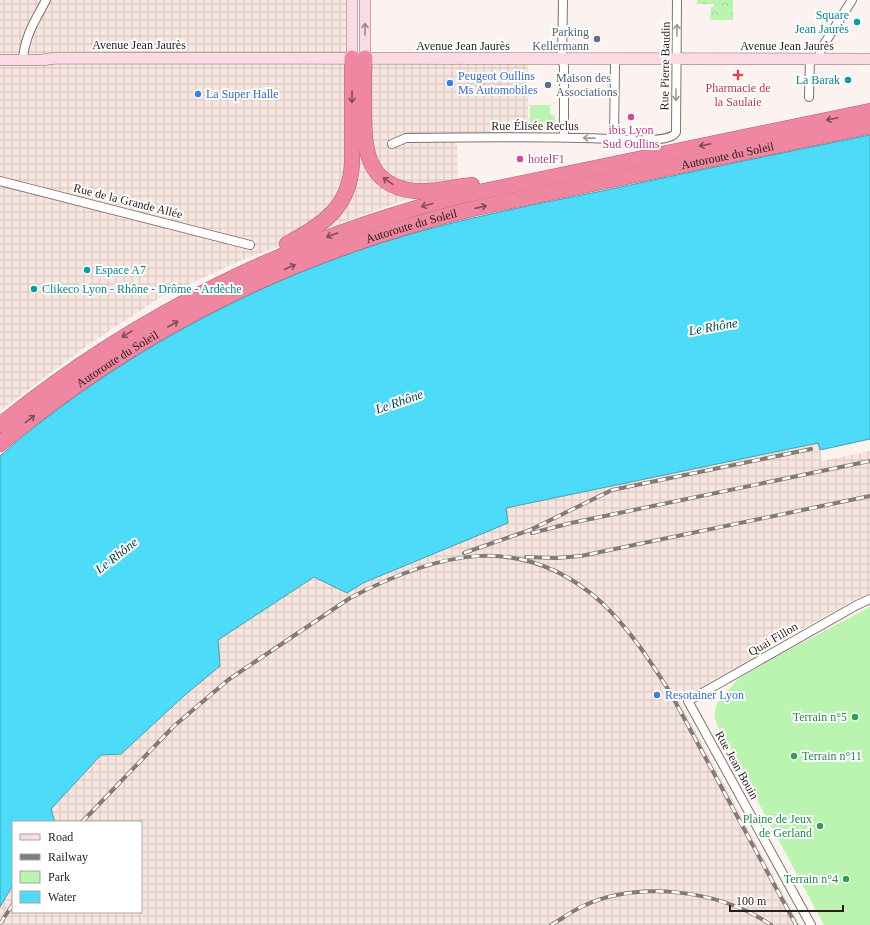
<svg xmlns="http://www.w3.org/2000/svg" width="870" height="925" font-family="Georgia,serif">
<style>
.industrial{fill:url(#industrial-grid)}
.green{fill:#baf4b0}
.forest{fill:url(#forest-crowns)}
.water{fill:#4ddbf9;stroke:#41a2b6}
.lines{fill:none;stroke-linecap:round;stroke-linejoin:round}
.street-casing{stroke:#85726b;stroke-width:10}
.secondary-casing{stroke:#85726b;stroke-width:12}
.highway-casing{stroke:#a86273;stroke-width:16}
.street{stroke:#fff;stroke-width:8}
.secondary{stroke:#fadbe3;stroke-width:11}
.highway{stroke:#ef87a3;stroke-width:15}
.rail-casing{stroke:#837b78;stroke-width:4}
.rail{stroke:#fff;stroke-width:2.5;stroke-dasharray:8;stroke-linecap:butt}
.oneway{stroke:#9a8689}
.oneway2{stroke:#9d9a98}
.oneway3{stroke:#804d58}
.culture-dot{fill:#0f9aa8;stroke:#fff;stroke-width:1.5}
.service-dot{fill:#5c6f8a;stroke:#fff;stroke-width:1.5}
.health-dot{fill:#e0444e;stroke:#fff;stroke-width:1.5}
.shop-dot{fill:#3f7fe0;stroke:#fff;stroke-width:1.5}
.hotel-dot{fill:#d1479c;stroke:#fff;stroke-width:1.5}
.leisure-dot{fill:#2e9e5b;stroke:#fff;stroke-width:1.5}
.labels{text-anchor:middle;stroke-width:4;stroke-linejoin:round;paint-order:stroke}
.culture-label{font-size:12px;fill:#0d838f;stroke:#fff;text-anchor:end}
.service-label{font-size:12px;fill:#4e5e75;stroke:#fff;text-anchor:end}
.street-label{font-size:12px;fill:#251e1b;stroke:#fff}
.shop-label{font-size:12px;fill:#366cbe;stroke:#fff;text-anchor:start}
.health-label{font-size:12px;fill:#be3a42;stroke:#fff}
.hotel-label{font-size:12px;fill:#b23c85;stroke:#fff}
.leisure-label{font-size:12px;fill:#27864d;stroke:#fff;text-anchor:end}
.water-label{font-size:13px;font-style:italic;fill:#00424f;stroke:#fff}
</style>
<defs>
<pattern id="industrial-grid" width="8" height="8" patternUnits="userSpaceOnUse"><rect width="8" height="8" fill="#f8e5df"/><path d="M0 4h8M4 0v8" fill="none" stroke="#d4c4bf"/></pattern>
<pattern id="forest-crowns" width="20" height="18" patternUnits="userSpaceOnUse"><rect width="20" height="18" fill="#baf4b0"/><path d="M2 6a3 3 0 1 1 6 0M12 15a3 3 0 1 1 6 0" fill="none" stroke="#a0d197"/></pattern>
</defs>
<rect width="100%" height="100%" fill="#fcf3f0"/>
<path class="industrial" d="M0 0H358V57L528 58V138H457L458 180 242 260 161 297 88 345 0 411Z
M819 443 822 461 870 451V593L855 599 711 681 680 702 800 925H0V907L13 885V912H141V822H55L51 809 101 754H121L185 695 220 666 218 640 314 577 347 593 363 583 508 523 505 508Z"/>
<path class="green" d="M530 105H550V114L555 116V130L553 131H533L530 130Z
M870 607V925H824L718 727 714 716 716 706 718 702 739 678 798 645Z"/>
<path class="forest" d="M697 0H733V20H710L711 7H714V4H697Z"/>
<path class="water" d="M870 135V439L820 450 818 443 506 508 508 523 363 583 347 593 314 577 218 640 220 666 185 695 121 754 101 755 51 809 55 822H13V885L0 907V456C107 362 246 286 381 243 453 220 528 206 602 191 691 172 781 153 870 135Z"/>
<g class="lines">
<defs>
<path id="street" d="M563 0 562 59 564 66V138
M819 59 821 49 852 0
M23 60C24 37 36 19 46 0
M809 97 810 59
M614 139 615 65 617 59
M392 144 406 138C476 137 545 136 615 139 626 140 672 143 676 132L677 0
M0 181 250 245
M811 925 688 701 857 605 870 599"/>
<path id="secondary" d="M352 58V0
M365 58V0
M0 60H42L56 58 870 59"/>
<g id="highway">
<path d="M365 58C363 75 364 91 364 107 364 147 365 185 414 191 432 193 454 187 472 185"/>
<path d="M287 244C323 224 350 208 352 163V58"/>
<path d="M0 425C136 314 295 237 465 195L870 111"/>
<path id="s1" d="M0 444C142 326 297 251 476 208L870 126"/>
</g>
</defs>
<use href="#street" class="street-casing"/>
<use href="#secondary" class="secondary-casing"/>
<use href="#highway" class="highway-casing"/>
<use href="#street" class="street"/>
<use href="#secondary" class="secondary"/>
<use href="#highway" class="highway"/>
<defs>
<path id="rail" d="M532 533 571 523 870 461
M464 553 530 530 612 490 811 449
M526 557 556 558 581 556 870 496
M82 822 174 726 207 698 228 680 350 598C436 553 521 530 601 602 629 628 651 662 671 694L796 925
M0 924 13 904
M551 925C562 919 572 911 583 906 639 880 720 890 771 925"/>
</defs>
<use href="#rail" class="rail-casing"/>
<use href="#rail" class="rail"/>
</g>
<defs><path id="oneway-shaft" d="M-6 0H5M1.5-3L5.5 0L1.5 3" fill="none" stroke-width="1.6" stroke-linecap="round" stroke-linejoin="round"/></defs>
<use class="oneway" href="#oneway-shaft" transform="translate(365 29) rotate(-90)"/>
<g class="oneway2">
<use href="#oneway-shaft" transform="translate(677 30) rotate(-90)"/>
<use href="#oneway-shaft" transform="translate(676 95) rotate(90)"/>
<use href="#oneway-shaft" transform="translate(589 138) rotate(-179)"/>
</g>
<g class="oneway3">
<use href="#oneway-shaft" transform="translate(352 97) rotate(90)"/>
<use href="#oneway-shaft" transform="translate(832 119) rotate(168)"/>
<use href="#oneway-shaft" transform="translate(705 145) rotate(168)"/>
<use href="#oneway-shaft" transform="translate(388 181) rotate(-146)"/>
<use href="#oneway-shaft" transform="translate(427 205) rotate(165)"/>
<use href="#oneway-shaft" transform="translate(481 207) rotate(-13)"/>
<use href="#oneway-shaft" transform="translate(332 235) rotate(160)"/>
<use href="#oneway-shaft" transform="translate(290 267) rotate(-23)"/>
<use href="#oneway-shaft" transform="translate(173 324) rotate(-30)"/>
<use href="#oneway-shaft" transform="translate(127 334) rotate(149)"/>
<use href="#oneway-shaft" transform="translate(30 419) rotate(-38)"/>
</g>
<g class="culture-dot">
<circle cx="857" cy="22" r="4"/>
<circle cx="848" cy="80" r="4"/>
<circle cx="87" cy="270" r="4"/>
<circle cx="34" cy="289" r="4"/>
</g>
<g class="service-dot">
<circle cx="597" cy="39" r="4"/>
<circle cx="548" cy="85" r="4"/>
</g>
<path class="health-dot" d="M736 69h4v4h4v4h-4v4h-4v-4h-4v-4h4z"/>
<g class="shop-dot">
<circle cx="450" cy="83" r="4"/>
<circle cx="198" cy="94" r="4"/>
<circle cx="657" cy="695" r="4"/>
</g>
<g class="hotel-dot">
<circle cx="631" cy="117" r="4"/>
<circle cx="520" cy="159" r="4"/>
</g>
<g class="leisure-dot">
<circle cx="855" cy="717" r="4"/>
<circle cx="794" cy="756" r="4"/>
<circle cx="820" cy="826" r="4"/>
<circle cx="846" cy="879" r="4"/>
</g>
<g class="labels">
<g class="culture-label">
<text x="849" y="19">Square<tspan x="849" dy="14">Jean Jaurès</tspan></text>
<text x="840" y="84">La Barak</text>
<text x="95" y="274" text-anchor="start">Espace A7</text>
<text x="42" y="293" text-anchor="start">Clikeco Lyon - Rhône - Drôme - Ardèche</text>
</g>
<g class="service-label">
<text x="589" y="36">Parking<tspan x="589" dy="14">Kellermann</tspan></text>
<text x="556" y="82" text-anchor="start">Maison des<tspan x="556" dy="14">Associations</tspan></text>
</g>
<g class="street-label">
<text x="139" y="49">Avenue Jean Jaurès</text>
<text x="463" y="50">Avenue Jean Jaurès</text>
<text x="787" y="50">Avenue Jean Jaurès</text>
<text transform="translate(665 66) rotate(-89)" y="4">Rue Pierre Baudin</text>
<text x="535" y="130">Rue Élisée Reclus</text>
<text dy="4" stroke="none"><textPath href="#s1" startOffset="793">Autoroute du Soleil</textPath></text>
<text transform="translate(128 201) rotate(14)" y="4">Rue de la Grande Allée</text>
<text dy="4" stroke="none"><textPath href="#s1" startOffset="469">Autoroute du Soleil</textPath></text>
<text dy="4" stroke="none"><textPath href="#s1" startOffset="145">Autoroute du Soleil</textPath></text>
<text transform="translate(773 639) rotate(-30)" y="4">Quai Fillon</text>
<text transform="translate(737 765) rotate(61)" y="4">Rue Jean Bouin</text>
</g>
<g class="shop-label">
<text x="458" y="80">Peugeot Oullins<tspan x="458" dy="14">Ms Automobiles</tspan></text>
<text x="206" y="98">La Super Halle</text>
<text x="665" y="699">Resotainer Lyon</text>
</g>
<g class="health-label">
<text x="738" y="92">Pharmacie de<tspan x="738" dy="14">la Saulaie</tspan></text>
</g>
<g class="hotel-label">
<text x="631" y="134">ibis Lyon<tspan x="631" dy="14">Sud Oullins</tspan></text>
<text x="528" y="163" text-anchor="start">hotelF1</text>
</g>
<g class="leisure-label">
<text x="847" y="721">Terrain n°5</text>
<text x="802" y="760" text-anchor="start">Terrain n°11</text>
<text x="812" y="823">Plaine de Jeux<tspan x="812" dy="14">de Gerland</tspan></text>
<text x="838" y="883">Terrain n°4</text>
</g>
<g class="water-label">
<text transform="translate(713 326) rotate(-10)" y="5">Le Rhône</text>
<text transform="translate(399 401) rotate(-19)" y="5">Le Rhône</text>
<text transform="translate(116 555) rotate(-38)" y="5">Le Rhône</text>
</g>
</g>
<rect x="12" y="821" width="130" height="92" fill="#ffffff" stroke="#a8a5a4"/>
<rect x="20" y="834" width="20" height="6" fill="#fadbe3" stroke="#a8a5a4"/>
<text x="48" y="841" font-size="12" fill="#251e1b">Road</text>
<rect x="20" y="854" width="20" height="6" fill="#837b78" stroke="#a8a5a4"/>
<text x="48" y="861" font-size="12" fill="#251e1b">Railway</text>
<rect x="20" y="871" width="20" height="12" fill="#baf4b0" stroke="#a8a5a4"/>
<text x="48" y="881" font-size="12" fill="#251e1b">Park</text>
<rect x="20" y="891" width="20" height="12" fill="#4ddbf9" stroke="#a8a5a4"/>
<text x="48" y="901" font-size="12" fill="#251e1b">Water</text>
<path d="M730 905v6h113v-6" fill="none" stroke="#251e1b" stroke-width="2"/>
<text x="736" y="905" font-size="12" fill="#251e1b" stroke="#ffffff" stroke-width="3" paint-order="stroke">100 m</text>
</svg>
